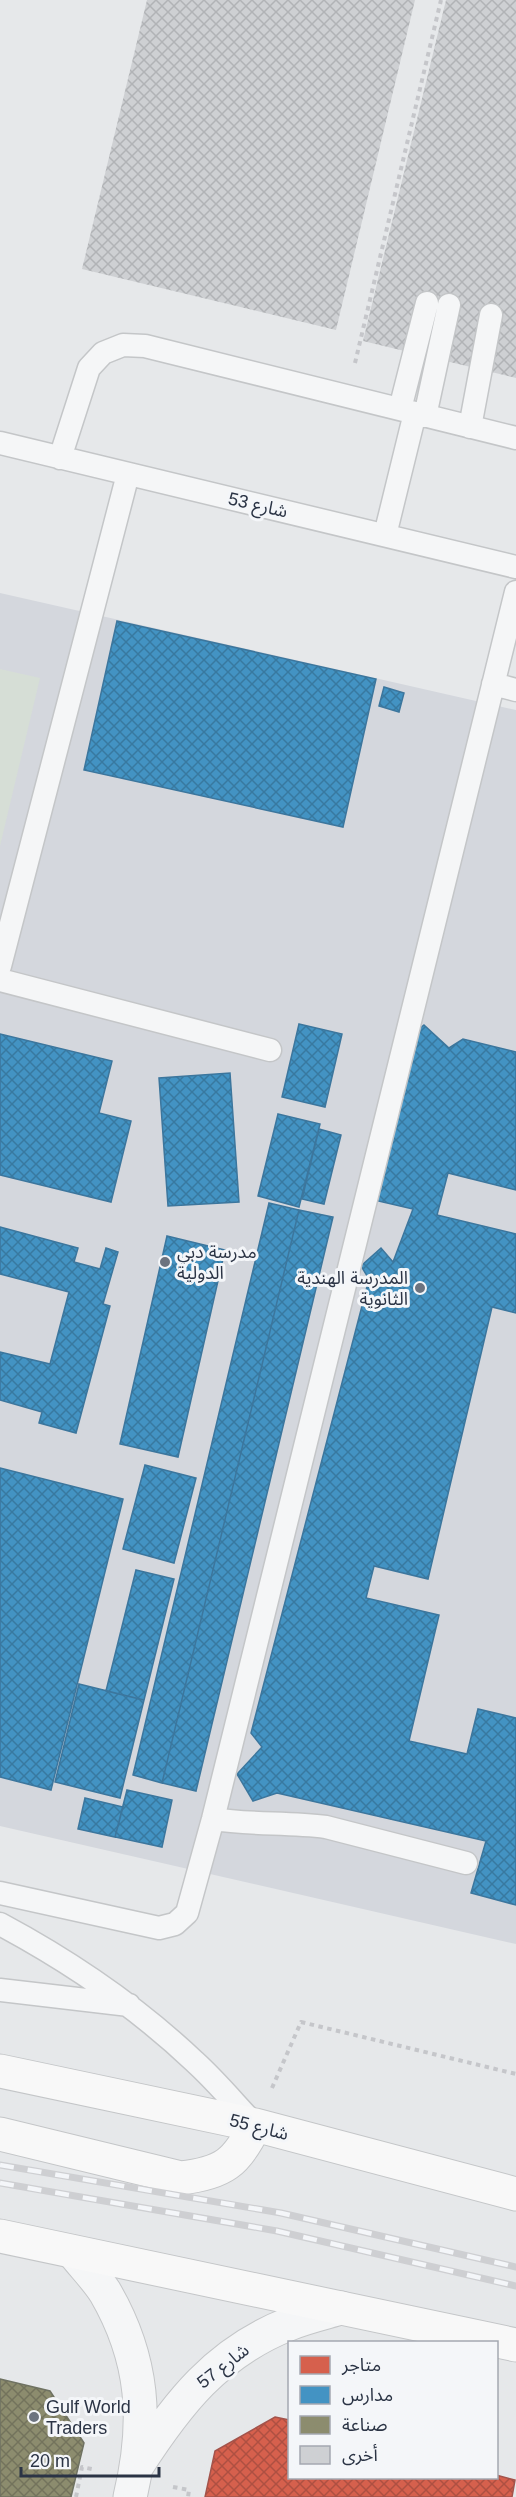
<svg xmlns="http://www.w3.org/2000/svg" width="516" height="2497" font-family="Helvetica,'Noto Sans Arabic',sans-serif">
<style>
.built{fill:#d4d7dd}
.green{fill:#d6ded6}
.shops{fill:url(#shops-cross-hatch);stroke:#a3534b;stroke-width:1.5}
.schools{fill:url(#schools-cross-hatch);stroke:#3c769d;stroke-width:1.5}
.industry{fill:url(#industry-cross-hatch);stroke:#6f7262;stroke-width:1.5}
.building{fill:url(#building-cross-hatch)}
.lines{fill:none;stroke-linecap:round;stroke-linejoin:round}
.lane-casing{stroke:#c4c6c8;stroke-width:25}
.street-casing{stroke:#c4c6c8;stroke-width:35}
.secondary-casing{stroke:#c4c6c8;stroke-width:35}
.path{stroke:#c5c6ca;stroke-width:4;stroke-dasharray:4.5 4.5;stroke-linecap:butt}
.lane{stroke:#f5f6f7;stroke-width:22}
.street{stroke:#f5f6f7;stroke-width:33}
.secondary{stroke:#f8f8f8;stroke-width:33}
.rail-casing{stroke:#cecfd2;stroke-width:7}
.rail{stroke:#f4f6f9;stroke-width:4.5;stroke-dasharray:14;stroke-linecap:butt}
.poi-dot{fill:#6c737f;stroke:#f4f6f9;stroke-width:2}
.labels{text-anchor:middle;stroke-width:6;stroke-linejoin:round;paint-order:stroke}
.street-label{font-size:18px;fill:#2b3445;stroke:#f4f6f9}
.poi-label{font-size:18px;fill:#2b3445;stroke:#f4f6f9;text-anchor:start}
</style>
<defs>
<pattern id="shops-cross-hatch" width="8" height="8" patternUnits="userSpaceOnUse" patternTransform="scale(1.5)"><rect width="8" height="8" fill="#d6604d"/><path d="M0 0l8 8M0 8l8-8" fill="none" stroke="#ae5042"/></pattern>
<pattern id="schools-cross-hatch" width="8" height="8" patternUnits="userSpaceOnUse" patternTransform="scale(1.5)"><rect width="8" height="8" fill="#4393c3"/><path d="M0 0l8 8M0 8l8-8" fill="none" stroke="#3879a0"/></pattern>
<pattern id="industry-cross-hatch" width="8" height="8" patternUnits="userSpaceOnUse" patternTransform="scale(1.5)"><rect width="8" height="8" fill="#8c8c6e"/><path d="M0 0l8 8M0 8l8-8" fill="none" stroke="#73735c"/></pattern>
<pattern id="building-cross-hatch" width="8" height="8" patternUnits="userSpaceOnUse" patternTransform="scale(1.5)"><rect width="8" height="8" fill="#ced0d3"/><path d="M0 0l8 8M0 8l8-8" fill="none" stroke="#b1b3b6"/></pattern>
</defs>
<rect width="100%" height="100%" fill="#e6e8ea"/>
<path class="built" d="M0 593 516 710V1944L0 1826Z"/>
<path class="green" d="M0 669 40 678 0 846Z"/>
<path class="shops" d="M275 2417 290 2420V2478H496V2475L515 2480 512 2497H205L215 2451Z"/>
<path class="schools" d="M117 621 376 679 343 827 84 770Z
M384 687 404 693 399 712 379 706Z
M299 1024 342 1034 325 1107 282 1097Z
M424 1025 449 1048 463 1039 516 1052V1190L448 1173 437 1215 516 1234V1313L492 1307 428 1579 374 1566 366 1598 439 1615 409 1741 467 1754 478 1709 516 1718V1905L471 1893 486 1841 277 1793 253 1801 237 1774 262 1747 251 1733 369 1279 361 1266 381 1248 393 1262 413 1209 374 1200 405 1040Z
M0 1034 112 1061 99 1113 131 1121 111 1202 0 1175Z
M230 1073 239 1202 168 1206 159 1078Z
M278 1114 320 1124 299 1207 258 1196Z
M319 1129 341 1135 324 1204 302 1199Z
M269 1203 299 1210 162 1783 133 1775Z
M299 1210 333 1217 196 1791 162 1783Z
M0 1227 78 1248 74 1262 100 1269 106 1248 118 1252 103 1304 110 1306 76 1433 39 1423 42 1412 0 1400V1352L50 1364 69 1292 0 1274Z
M167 1236 225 1250 178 1457 120 1444Z
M145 1465 196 1478 174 1563 123 1549Z
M0 1468 123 1499 51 1790 0 1777Z
M136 1570 174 1579 144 1700 106 1691Z
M79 1684 144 1700 120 1798 55 1782Z
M127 1790 172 1800 162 1847 115 1837Z
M85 1798 123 1807 115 1837 78 1829Z"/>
<path class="industry" d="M0 2379 50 2391 84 2443 71 2497H0Z"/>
<path class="building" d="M147 0H415L336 330 82 269Z
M446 0H516V378L363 341Z"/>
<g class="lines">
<defs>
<path id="lane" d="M400 409 427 303
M425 416 449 305
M470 427 491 315
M0 443 516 567
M60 458 89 368 103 353 123 345 145 346 516 438
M385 535 415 413
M493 684 516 690
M0 966 128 474
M0 980 270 1050
M213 1819C251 1825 288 1822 326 1827L466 1863
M0 1893 159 1928 175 1924 187 1913 213 1819 516 592
M0 1924C71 1962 136 2006 195 2062 216 2081 235 2104 255 2125
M0 1990 129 2005"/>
<path id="street" d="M73 2252C83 2265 96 2278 105 2292 144 2359 148 2422 130 2497
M137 2466C177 2404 217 2352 289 2324 306 2317 324 2313 341 2308"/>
<path id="secondary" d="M0 2071 255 2125 516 2194
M0 2134 181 2178C223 2173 237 2163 255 2125
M0 2236 516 2345"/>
</defs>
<use href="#lane" class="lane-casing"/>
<use href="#street" class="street-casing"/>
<use href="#secondary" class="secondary-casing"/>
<path class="path" d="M355 363 441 0
M272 2088 301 2022 516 2074
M173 2487 189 2490 188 2497
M76 2497 82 2467 96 2470"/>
<use href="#lane" class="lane"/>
<use href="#street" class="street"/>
<use href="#secondary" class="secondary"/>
<defs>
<path id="rail" d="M0 2165 281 2213 516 2267
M0 2183 277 2231 516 2286"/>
</defs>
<use href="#rail" class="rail-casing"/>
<use href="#rail" class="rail"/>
</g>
<g class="poi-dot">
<circle cx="165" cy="1262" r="6"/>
<circle cx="420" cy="1288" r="6"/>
<circle cx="34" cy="2417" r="6"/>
</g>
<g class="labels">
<g class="street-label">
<text transform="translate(258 505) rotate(13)" y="6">شارع 53</text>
<text transform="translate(259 2127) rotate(14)" y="6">شارع 55</text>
<text transform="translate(223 2366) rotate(-38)" y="6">شارع 57</text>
</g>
<g class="poi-label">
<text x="177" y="1258">مدرسة دبي<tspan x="177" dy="21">الدولية</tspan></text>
<text x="408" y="1284" text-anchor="end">المدرسة الهندية<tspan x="408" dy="21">الثانوية</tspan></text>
<text x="46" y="2413">Gulf World<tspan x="46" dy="21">Traders</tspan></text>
</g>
</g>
<rect x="288" y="2341" width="210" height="138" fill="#f4f6f9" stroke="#a4a8b1" stroke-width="1.5"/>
<rect x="300" y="2356" width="30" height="18" fill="#d6604d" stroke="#a4a8b1" stroke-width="1.5"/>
<text x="342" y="2371" font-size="18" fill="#2b3445">متاجر</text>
<rect x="300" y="2386" width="30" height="18" fill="#4393c3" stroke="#a4a8b1" stroke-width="1.5"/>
<text x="342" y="2401" font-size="18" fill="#2b3445">مدارس</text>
<rect x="300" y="2416" width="30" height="18" fill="#8c8c6e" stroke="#a4a8b1" stroke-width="1.5"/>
<text x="342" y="2431" font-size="18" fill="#2b3445">صناعة</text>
<rect x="300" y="2446" width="30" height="18" fill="#ced0d3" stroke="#a4a8b1" stroke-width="1.5"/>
<text x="342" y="2461" font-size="18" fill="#2b3445">أخرى</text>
<path d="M21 2467v9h138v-9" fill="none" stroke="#2b3445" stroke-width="3"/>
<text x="30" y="2467" font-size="18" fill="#2b3445" stroke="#f4f6f9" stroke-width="4.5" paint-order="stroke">20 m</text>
</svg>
